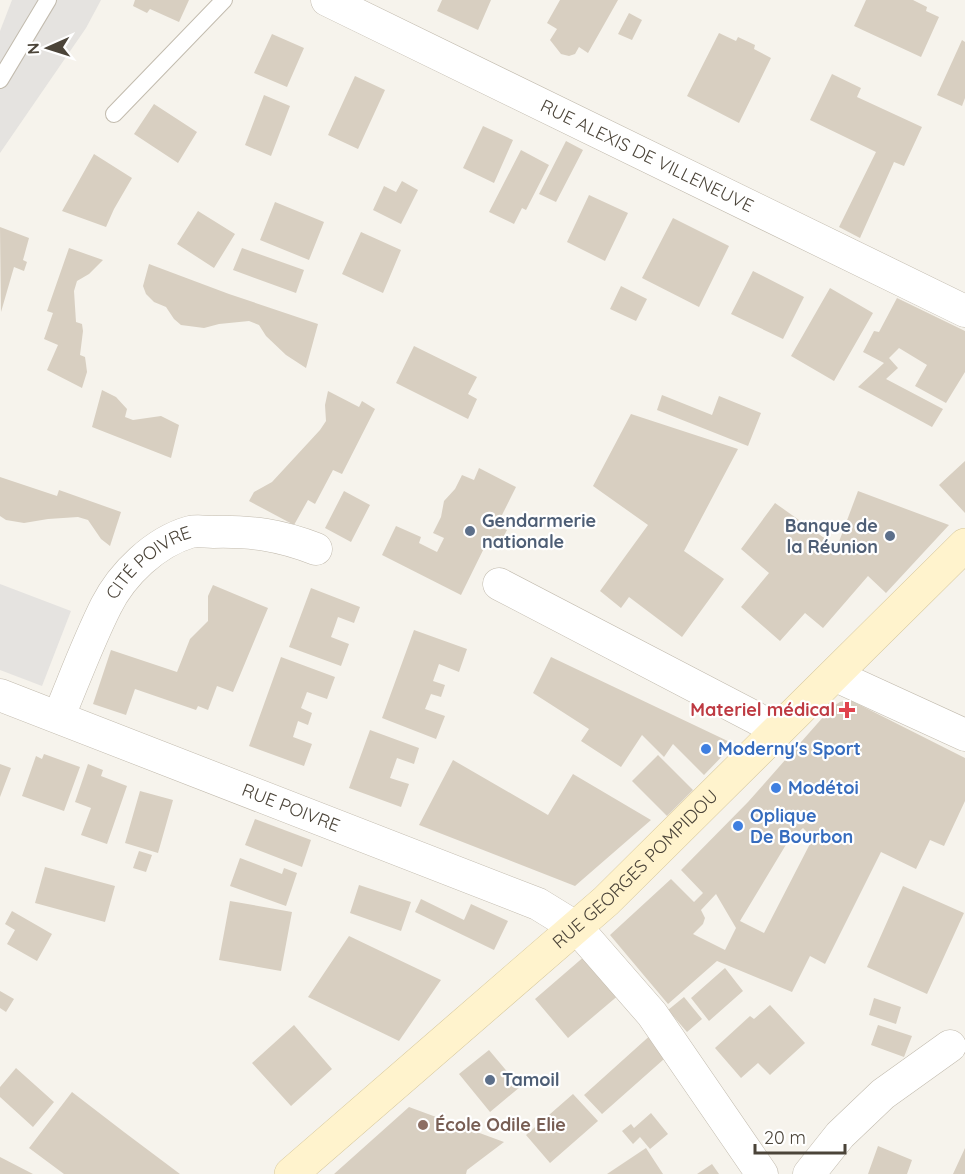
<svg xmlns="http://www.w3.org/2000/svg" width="965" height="1174" font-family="Quicksand,sans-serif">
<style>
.parking{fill:#e5e3e0}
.building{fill:#d8cfc1;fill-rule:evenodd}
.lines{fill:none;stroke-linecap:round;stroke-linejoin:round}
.lane-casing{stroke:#c2bbae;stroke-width:18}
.street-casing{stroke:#c2bbae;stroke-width:33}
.secondary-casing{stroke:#d6c79b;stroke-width:34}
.lane{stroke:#fff;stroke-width:16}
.street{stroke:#fff;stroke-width:32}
.secondary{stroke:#fff3cd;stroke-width:33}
.service-dot{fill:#5c6f8a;stroke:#fff;stroke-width:2}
.health-dot{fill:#e0444e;stroke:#fff;stroke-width:2}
.shop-dot{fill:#3f7fe0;stroke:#fff;stroke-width:2}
.education-dot{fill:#8d6e63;stroke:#fff;stroke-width:2}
.labels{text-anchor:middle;stroke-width:4.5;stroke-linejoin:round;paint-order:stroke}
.street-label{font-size:18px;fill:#4b4439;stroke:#fff}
.service-label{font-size:18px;font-weight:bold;fill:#4e5e75;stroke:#fff;text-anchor:start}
.health-label{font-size:18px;font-weight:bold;fill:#be3a42;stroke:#fff;text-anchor:end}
.shop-label{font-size:18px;font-weight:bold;fill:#366cbe;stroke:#fff;text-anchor:start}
.education-label{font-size:18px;font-weight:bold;fill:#785e54;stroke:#fff;text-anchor:start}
</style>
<rect width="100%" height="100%" fill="#f6f3ec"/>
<path class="parking" d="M12 0H101L86 28 0 153V31Z
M0 584 71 611 42 686 0 670Z"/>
<path class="building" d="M135 0H189L179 22 150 9 147 13 133 6Z
M442 0H491L478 30 437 11Z
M560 0H618L588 53 579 47 575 54 569 56 561 54 550 40 557 29 547 23Z
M866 0H913L927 7 926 11 939 17 921 57 854 26Z
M629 13 642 20 632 40 618 34Z
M719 33 736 41 738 37 755 45 754 49 771 58 739 123 687 96Z
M272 34 304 48 287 87 254 73Z
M962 40 965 42V98L962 106 937 95Z
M832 74 861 88 857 97 922 127 904 166 894 162 860 238 839 227 876 152 810 120Z
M355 76 385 90 358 149 328 135Z
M264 95 290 106 271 156 245 145Z
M154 104 197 132 178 163 134 134Z
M483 126 513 140 494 183 463 168Z
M566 141 583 150 556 202 539 194Z
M521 150 549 165 526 210 522 208 514 224 489 212Z
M94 154 132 178 114 209 106 227 62 211Z
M402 181 418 190 401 224 373 210 384 186 396 192Z
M589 195 628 213 605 261 567 242Z
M275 202 324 222 309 260 260 240Z
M198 211 235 234 214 268 177 244Z
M673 218 729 246 699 307 642 278Z
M0 227 29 238 23 260 27 262 24 271 14 267 1 312Z
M361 232 401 250 383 293 342 274Z
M69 248 103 260 89 274 77 281 74 291 76 322 82 324 83 331 80 355 85 357 86 364 87 372 82 388 47 370 58 345 44 339 53 313 47 311Z
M242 248 304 270 296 293 233 270Z
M149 264 229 294 318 324 306 368 286 355 266 336 259 325 249 321 219 324 204 328 181 325 174 319 166 307 154 302 146 294 143 286Z
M753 271 804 297 783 339 731 314Z
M621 286 647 299 636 321 610 309Z
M830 288 873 313 834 381 791 356Z
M897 298 965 331V372L946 403 915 386 927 365 899 348 889 358 898 368 886 379 943 409 932 427 858 387 884 363 863 352 874 331 879 332Z
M414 346 477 377 468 394 477 399 468 419 396 383Z
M102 390 116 397 127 409 125 417 133 420 161 416 179 425 171 458 92 427Z
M328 391 359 407 362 401 375 409 342 474 333 470 315 504 308 500 294 525 249 501 254 492 272 482 320 430 326 421 325 405Z
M662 395 712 415 719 396 761 413 748 446 657 410Z
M631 414 738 449 684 551 724 579 682 637 629 597 621 608 600 591 648 525 593 486Z
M965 461V513L939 485Z
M479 468 516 487 497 525 507 530 500 543 489 538 461 595 382 555 396 526 421 537 419 543 437 552 444 538 433 533 441 517 444 501 455 489 462 475 474 480Z
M0 477 57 496 59 490 121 512 110 546 101 539 88 520 78 517 48 519 24 523 6 520 0 516Z
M344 491 370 505 351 542 325 528Z
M858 491 949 525 886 593 868 576 823 628 805 613 780 641 741 607 769 573 741 549 775 503 837 547Z
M213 585 268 608 233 692 217 686 208 710 198 706 196 710 135 689 126 715 93 704 111 650 177 672 190 639 208 621V596Z
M311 588 360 607 354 623 338 617 331 637 349 644 341 666 289 647Z
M414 630 467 649 459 672 439 664 433 681 445 685 441 697 431 694 425 709 445 716 436 739 382 718Z
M281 657 335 677 327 699 307 692 301 708 312 713 308 725 298 721 293 737 312 744 304 766 249 746Z
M551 657 734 744 704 775 673 744 664 757 642 735 621 767 581 741 589 729 533 693Z
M850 700 965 758V801L944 846 930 840 916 869 881 852 825 964 810 956 792 992 717 961 668 1004 610 935 671 879 694 902 703 893 681 870 748 802 832 707 840 702ZM803 828 813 838 764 933 740 921 787 843ZM716 894 736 928 725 950 693 934 703 924 705 918 701 910Z
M370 730 419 748 414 764 397 758 390 778 409 784 401 807 349 788Z
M44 754 80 767 64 811 22 796 36 756 42 759Z
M658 755 693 790 667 816 632 781Z
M453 760 548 815 573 774 651 820 575 886 419 825Z
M0 764 11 768 0 797Z
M88 764 103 770 101 776 127 786 107 844 81 835 91 808 75 802Z
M140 791 173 800 158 853 125 843Z
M255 819 311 840 302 867 245 845Z
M139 851 152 855 146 872 133 868Z
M240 858 282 874 284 868 297 873 286 906 230 886Z
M45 867 115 886 105 922 35 903Z
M359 885 411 902 401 931 350 913Z
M903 886 964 913 927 994 867 967Z
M421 899 464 920 471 904 508 921 494 950 415 912Z
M230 901 292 912 281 971 219 960Z
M12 911 52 934 37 961 7 944 15 930 5 924Z
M349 936 441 980 399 1041 308 997Z
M586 955 620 994 568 1038 535 999Z
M725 968 743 991 709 1021 691 998Z
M0 991 14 999 6 1012 0 1008Z
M684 997 702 1019 687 1032 668 1010Z
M874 998 901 1007 896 1024 869 1015Z
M770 1005 805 1043 770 1075 758 1063 741 1078 715 1048 750 1016 754 1019Z
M294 1025 332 1069 291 1106 252 1063Z
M878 1025 912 1036 904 1057 871 1045Z
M654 1032 672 1052 602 1114 584 1095Z
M489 1050 520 1087 490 1112 459 1074Z
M16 1068 54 1102 33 1127 0 1097V1087Z
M72 1092 124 1132 180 1174H64L29 1148Z
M573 1094 598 1121 550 1163 526 1135Z
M409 1107 504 1142 467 1170 466 1174H334Z
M651 1113 668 1134 650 1149 640 1137 633 1144 622 1131 631 1124 634 1128Z
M878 1146 912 1160 907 1174H868Z
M646 1148 663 1174H607Z
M965 1148V1174H953Z
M0 1157 33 1174H0Z
M712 1164 719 1174H697Z"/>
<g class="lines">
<defs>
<path id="lane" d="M0 80 48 0
M114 114 224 0"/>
<g id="street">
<path id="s1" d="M327 0 965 311"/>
<path d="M499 584 754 717 778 731"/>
<path d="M834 675 965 735"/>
<path id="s2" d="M0 695 538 904 577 928 652 1014 762 1174"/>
<path id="s3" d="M59 716C74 680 88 642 106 606 122 574 155 542 190 532 197 530 206 532 213 532 252 531 280 535 316 549"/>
<path d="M809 1174 840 1135 883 1094 950 1046"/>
</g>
<g id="secondary">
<path id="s4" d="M291 1174 606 901 965 545"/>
</g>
</defs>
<use href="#lane" class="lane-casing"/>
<use href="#street" class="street-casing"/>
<use href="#secondary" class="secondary-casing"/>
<use href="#lane" class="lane"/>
<use href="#street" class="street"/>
<use href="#secondary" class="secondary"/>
</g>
<g class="service-dot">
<circle cx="470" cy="531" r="6"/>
<circle cx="890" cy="536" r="6"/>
<circle cx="490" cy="1080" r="6"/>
</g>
<path class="health-dot" d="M844 701h6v6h6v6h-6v6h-6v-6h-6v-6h6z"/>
<g class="shop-dot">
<circle cx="706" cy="749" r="6"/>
<circle cx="776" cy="788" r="6"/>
<circle cx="738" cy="826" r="6"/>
</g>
<circle class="education-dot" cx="423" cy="1125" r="6"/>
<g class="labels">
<g class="street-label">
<text dy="6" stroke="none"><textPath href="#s1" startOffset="356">RUE ALEXIS DE VILLENEUVE</textPath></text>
<text dy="6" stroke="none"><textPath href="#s3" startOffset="182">CITÉ POIVRE</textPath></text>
<text dy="6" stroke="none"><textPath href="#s2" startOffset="312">RUE POIVRE</textPath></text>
<text dy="6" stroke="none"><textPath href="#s4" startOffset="460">RUE GEORGES POMPIDOU</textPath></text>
</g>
<g class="service-label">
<text x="482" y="527">Gendarmerie<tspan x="482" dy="21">nationale</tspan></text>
<text x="878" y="532" text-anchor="end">Banque de<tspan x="878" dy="21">la Réunion</tspan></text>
<text x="502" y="1086">Tamoil</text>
</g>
<g class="health-label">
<text x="835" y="716">Materiel médical</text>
</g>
<g class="shop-label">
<text x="718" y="755">Moderny's Sport</text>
<text x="788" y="794">Modétoi</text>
<text x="750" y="822">Oplique<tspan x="750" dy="21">De Bourbon</tspan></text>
</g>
<g class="education-label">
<text x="435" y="1131">École Odile Elie</text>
</g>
</g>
<g transform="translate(48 48) rotate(267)" stroke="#ffffff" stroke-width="4.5" paint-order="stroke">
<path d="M0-4.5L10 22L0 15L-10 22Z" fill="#4b4439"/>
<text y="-9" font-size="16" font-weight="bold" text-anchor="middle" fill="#4b4439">N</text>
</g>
<path d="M755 1144v9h90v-9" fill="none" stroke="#4b4439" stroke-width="3"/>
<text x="764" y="1144" font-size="18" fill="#4b4439" stroke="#ffffff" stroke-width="4.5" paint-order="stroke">20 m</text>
</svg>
